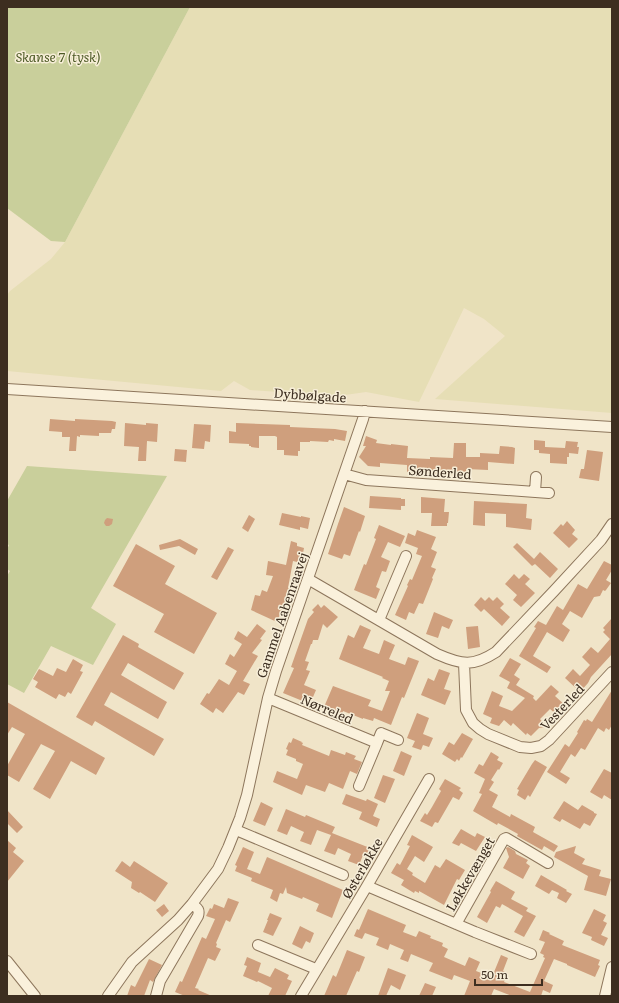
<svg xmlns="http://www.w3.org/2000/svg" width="619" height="1003" font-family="Literata,serif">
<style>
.farmland{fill:#e6deb5}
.green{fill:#c9cf9b}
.building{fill:#cf9f7d}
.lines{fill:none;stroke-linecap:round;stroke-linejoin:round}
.minor-casing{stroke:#8d765c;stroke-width:12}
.minor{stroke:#faf1dc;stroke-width:10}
.labels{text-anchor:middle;stroke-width:3;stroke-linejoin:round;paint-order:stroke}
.park-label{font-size:13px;font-style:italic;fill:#4d5a26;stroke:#f7eed8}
.street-label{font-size:13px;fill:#3d2e20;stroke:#f7eed8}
</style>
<rect width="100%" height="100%" fill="#f0e4c8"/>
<path class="farmland" d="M190 7H612V413L435 399 505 336 484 319 464 308 419 402 366 392 338 396 250 390 234 381 221 391 7 371V295L10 291 51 259 65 242Z"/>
<path class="green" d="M7 7H190L65 242 51 241 7 208Z
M27 466 167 476 91 608 116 624 93 665 51 646 24 693 7 684V576L10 571 7 569V550L9 545 7 544V501Z"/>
<path class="building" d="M50 419 75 421V419L112 421 116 422 115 429H112L111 433H99V436L80 435V437L77 436 76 451H69L70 437H62V432L49 431Z
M125 423 146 425V423L158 424 157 442 147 441 146 461H138L139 447 124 446Z
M236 423 290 425V427L335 429 347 431 345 441 334 439V441L329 440 328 442 310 441V442H300V451H298V456L284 455V450H277V437L275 436H259V448L251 447V446H249V444L229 443V431L236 432Z
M194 424 211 425 210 442 205 441 204 449 192 448Z
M366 436 377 440 376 443 391 445V444L408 446 407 458 430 459V457L453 458 454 443H466V457H480V453L499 454 500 446 512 447 515 448 514 464 488 462V470L466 469V475L435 474 407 472V465L380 463V467L368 466 359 457 366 446H363Z
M534 440 545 441V447L565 448 566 441 578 442 577 447H579L578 454 569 453V457H567V464L550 463V454L539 453V450H534Z
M175 449 187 450 186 462 174 461Z
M587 450 603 452 599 481 579 478 581 469H584Z
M370 496 401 498V499H405V506H401V510L369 508Z
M421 497 445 499 444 512H449L448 523H447V526H431L432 513H421Z
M474 501 527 504 526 518 532 519 531 530 506 527V514L485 513V526L473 525Z
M344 507 365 516 360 532 359 531 350 556 344 554 342 559 328 554 338 524Z
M282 513 301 517V516L310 518 308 529 300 527V530L279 525Z
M249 515 255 519 248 532 242 528Z
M107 518 113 519 112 524 109 526H106L104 523 105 520Z
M567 521 575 530 572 534 578 539 569 548 553 533 561 524 563 526Z
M379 525 405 536 400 547 388 542 381 557 390 561 386 572 382 571 376 587 380 589 376 599 354 590 364 564 366 565 376 539 374 538Z
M417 530 436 537 431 549 437 552 431 567 436 569 432 578 433 579 423 604 419 603 414 614 409 612 406 620 395 615 408 586 407 585 410 579 412 580 422 556 416 554 418 548 405 543 408 533 415 536Z
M180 539 198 549 195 555 179 546 160 550 159 545Z
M291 541 297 543V546L304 548 301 563 293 561 288 588 290 589 277 622 251 610 255 595 260 596 262 590 267 592 273 576 266 575 268 561 286 565Z
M517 543 534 559 540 552 558 569 550 578 535 564 532 566 513 547Z
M136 544 175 566 165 584 217 613 194 654 154 632 164 614 113 586Z
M228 547 234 550 217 580 211 577Z
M604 561 612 565V570L606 580 611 583 606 590 605 591 603 590 600 596 594 597 582 618 570 611 562 624 570 630 563 642 547 632 533 656 551 667 547 673 519 656 536 628 534 627 538 621 546 625 557 606 563 610 578 584 587 589Z
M514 574 519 579 524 574 530 579 525 584 535 593 521 607 513 600 517 595 505 584Z
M481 597 485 601 489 597 493 601 497 597 504 604 500 608 510 617 502 626 484 609 481 612 474 605Z
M318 604 321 608 324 605 338 617 327 628 323 624 318 640H313L312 644H311L305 661 309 662 306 670 310 671 304 685 316 690 310 704 283 693 294 668 291 667 308 619 314 612 312 610Z
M434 612 453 620 449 629 442 626 438 638 426 634Z
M612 618V654L591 677 588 683 580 692 565 678 573 669 580 676 590 665 582 657 591 647 598 653 610 639 603 632 605 630 603 628Z
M257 624 266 631 260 639 262 640 252 653 258 656 243 681 250 684 244 695 238 692 223 713 216 708 213 713 200 704 207 693 209 694 219 679 229 685 237 671 225 664 230 654 234 657 242 644 234 639 238 631 247 637Z
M360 625 371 630 363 648 379 654 384 640 395 645 389 659 405 665 408 657 419 661 404 698 402 697 391 725 374 718 373 721 363 718V719L343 711 342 714 324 707 333 686 371 700 368 706 382 711 390 691H385L389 681 382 678 383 677 339 659 348 635 354 638Z
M478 626 480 647 468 649 466 627Z
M123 635 139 644 138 647 184 673 174 690 128 663 121 675 167 702 158 719 111 692 104 705 164 739 154 756 95 721 92 726 76 717Z
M510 658 521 664 514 675 520 679 516 685 534 696 533 698 536 701 551 685 559 692 555 696 566 706 557 715 550 709 540 719 546 727 539 728 531 736 527 733 526 735 513 723 511 726 504 720 499 726 490 723 492 718 483 714 492 691 503 696 499 706 512 711 525 698 507 688 510 682 499 676Z
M73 659 83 665 80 671 83 672 71 694 68 692 65 697 59 694 56 699 35 687 38 682 33 679 39 669 53 676 57 668 66 672Z
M439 669 450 673 444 689 451 691 445 705 421 695 428 678 434 681Z
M612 690V725L609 730 606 728 604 732 598 728 585 750 581 748 575 757 571 754 560 772 570 778 566 784 547 772 565 744 569 747 578 733 577 732 584 720 586 721 587 719 592 722Z
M7 702 105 758 96 775 71 761 50 799 33 789 55 751 41 744 19 782 7 775V766L25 734 12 727 7 735Z
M417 713 429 718 423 734 433 738 429 747 423 745 421 750 412 747 415 741 407 738Z
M462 733 473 739 462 758 461 757 459 761 457 759 455 762 442 754 449 742 454 745Z
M293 738 302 742H301L303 743 302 745 329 756 331 750 345 755 346 752 356 756 354 759 362 762 357 774 350 771 343 789 329 783 325 792 306 785 302 795 273 782 277 771 297 779 303 764 296 761V759L286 755 288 750 286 749 289 742 291 743Z
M401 751 412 756 404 776 393 771Z
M491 752 499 757 497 760 503 763 499 770 498 769 491 780 494 782 489 790 498 795 492 807 510 817 511 814 535 827 533 832 558 846 554 852 544 846 542 850 517 836 518 834 498 823 497 825 473 811 482 794 479 793 485 779 474 773 479 764 483 766Z
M535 760 547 767 530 797 528 795 525 800 517 795 519 790 517 789 532 764Z
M604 769 612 773V800L604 795 602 799 590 792Z
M383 775 395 779 385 803 374 798Z
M445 779 461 788 459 790 463 793 459 800 453 797 438 823 435 822 432 827 420 821 425 813 427 815 432 807 441 791 439 789Z
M346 794 366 801 367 799 378 804 373 816 380 819 377 827 359 819 362 812 342 804Z
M564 801 578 810 582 805 594 812V813L597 814 590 826 584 823 580 829 562 819 560 822 553 818Z
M261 802 273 808 265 826 253 821Z
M286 809 305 817 306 815 335 827 332 833 370 848 366 856 363 855 359 865 348 861 351 854 338 848 335 855 324 851 331 835 317 830 311 845 300 841 304 832 291 826 287 835 277 831Z
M7 810 23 827 17 833 7 823Z
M461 829 475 837 477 833 485 837 476 851 461 843 459 846 452 843Z
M412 835 433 847 424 862 415 856 407 869 413 873 412 875 425 883 435 865 440 868 446 859 465 870 459 880 457 879 444 905 419 891V893L415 891 414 893 401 885 404 880 391 873 397 863 400 865 410 846 407 845Z
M7 840 16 848 13 852 24 861 7 882Z
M576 846 574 853 585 859 582 864 601 870 599 876 611 879 606 896 584 890 588 876 554 857 556 852Z
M243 847 254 852 247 869 260 874 267 857 343 890 332 918 316 911 319 904 303 897 302 899 287 893 286 887 283 894 280 893 277 902 270 898 273 890 251 881 252 878 235 871 237 866 235 865Z
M508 847 515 851 516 854 528 860 526 863 530 866 523 879 503 868 509 857 506 848Z
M122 861 130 867 134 861 168 883 155 902 140 892 139 893 131 888 132 882 115 871Z
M541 875 567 890 566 891 572 894 566 903 557 898 559 893 552 890 549 894 535 886Z
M496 881 515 892 511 899 528 908 526 911 536 916 524 937 514 932 523 916 502 904 500 908 496 906 487 923 477 917 491 892 490 891Z
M228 898 239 902 230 922 226 920 216 943 217 944 216 947 221 949 215 961 208 958 195 988 199 989 198 990 212 996H185L175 992 180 981 182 982 202 937 206 939 215 919 206 916 210 908 212 909 214 904 224 908Z
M164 904 169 911 162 917 156 910Z
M368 909 406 925 403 932 416 937 419 931 431 936 430 938 443 943 442 946 448 949 444 957 465 966 469 957 480 962 476 971 492 977 501 955 508 958 503 971 508 973 504 982 530 992 545 958 543 957 544 955 540 953 545 942 539 940 543 930 550 933 549 934 564 941 562 945 600 960 598 965 600 966 595 977 567 965V964L554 959 544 981 553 985 550 993 543 990 541 996H512L494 989 491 996H464L470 981 454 975 452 980 429 971 433 963 411 954 408 962 400 959 404 950 390 944 388 950 376 945 379 938 365 933 362 939 354 936 357 929 359 930Z
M594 909 606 915 603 921 607 923 601 935 608 938 604 946 591 940 592 937 582 933Z
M270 913 282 918 273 936 263 932 268 920H267Z
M300 926 314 933 310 943 306 941 302 949 292 944Z
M347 950 365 957 359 972 357 971 346 996H324L333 975 336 977Z
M247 957 261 963 258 972 270 977 275 968 289 975 287 979 292 981 285 996H268L272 988 258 981 257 982 243 976 247 966 244 965Z
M149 959 162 965 153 982 150 980 144 996H127L131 985 135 987Z
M388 968 406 975 400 990 391 985 386 996H378Z
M425 983 436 987 432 996H419Z"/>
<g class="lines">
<defs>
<path id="minor" d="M7 389 612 427
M344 474 366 480 549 493
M535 492 536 477
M308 579 437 654C462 665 473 667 496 652L554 591 601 540 612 524
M379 620 406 556
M464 663 466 710 473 723 480 729 488 734 520 747 531 748 541 746 549 740 612 672
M268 698 377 743 381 733 398 740
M359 786 377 743
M236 830 343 875
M367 886 475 932 531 954
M456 924 504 839 506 838 548 863
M258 945 316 969
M7 961 35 996
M108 996 132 962 178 920 192 904 218 869 228 848 240 818 247 795 268 698 276 671 363 419 365 411
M156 996 160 981 198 916C200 909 197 908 192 904
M301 996 367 886 429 779
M605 996 612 967"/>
</defs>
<use href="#minor" class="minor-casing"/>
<use href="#minor" class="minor"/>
</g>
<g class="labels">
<g class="park-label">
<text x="58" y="62">Skanse 7 (tysk)</text>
</g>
<g class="street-label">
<text transform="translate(310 395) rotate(4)" y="5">Dybbølgade</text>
<text transform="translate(440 472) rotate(4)" y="5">Sønderled</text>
<text transform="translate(282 615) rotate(-71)" y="5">Gammel Aabenraavej</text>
<text transform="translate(562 707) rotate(-47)" y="5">Vesterled</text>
<text transform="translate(327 709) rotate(23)" y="5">Nørreled</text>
<text transform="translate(362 868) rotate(-60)" y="5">Østerløkke</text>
<text transform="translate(470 874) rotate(-60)" y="5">Løkkevænget</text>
</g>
</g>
<rect width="619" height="1003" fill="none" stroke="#3d2e20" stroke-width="16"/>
<path d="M475 979v6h67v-6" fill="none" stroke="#3d2e20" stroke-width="2"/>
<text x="481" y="979" font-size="12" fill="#3d2e20" stroke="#f7eed8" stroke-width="3" paint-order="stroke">50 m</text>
</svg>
